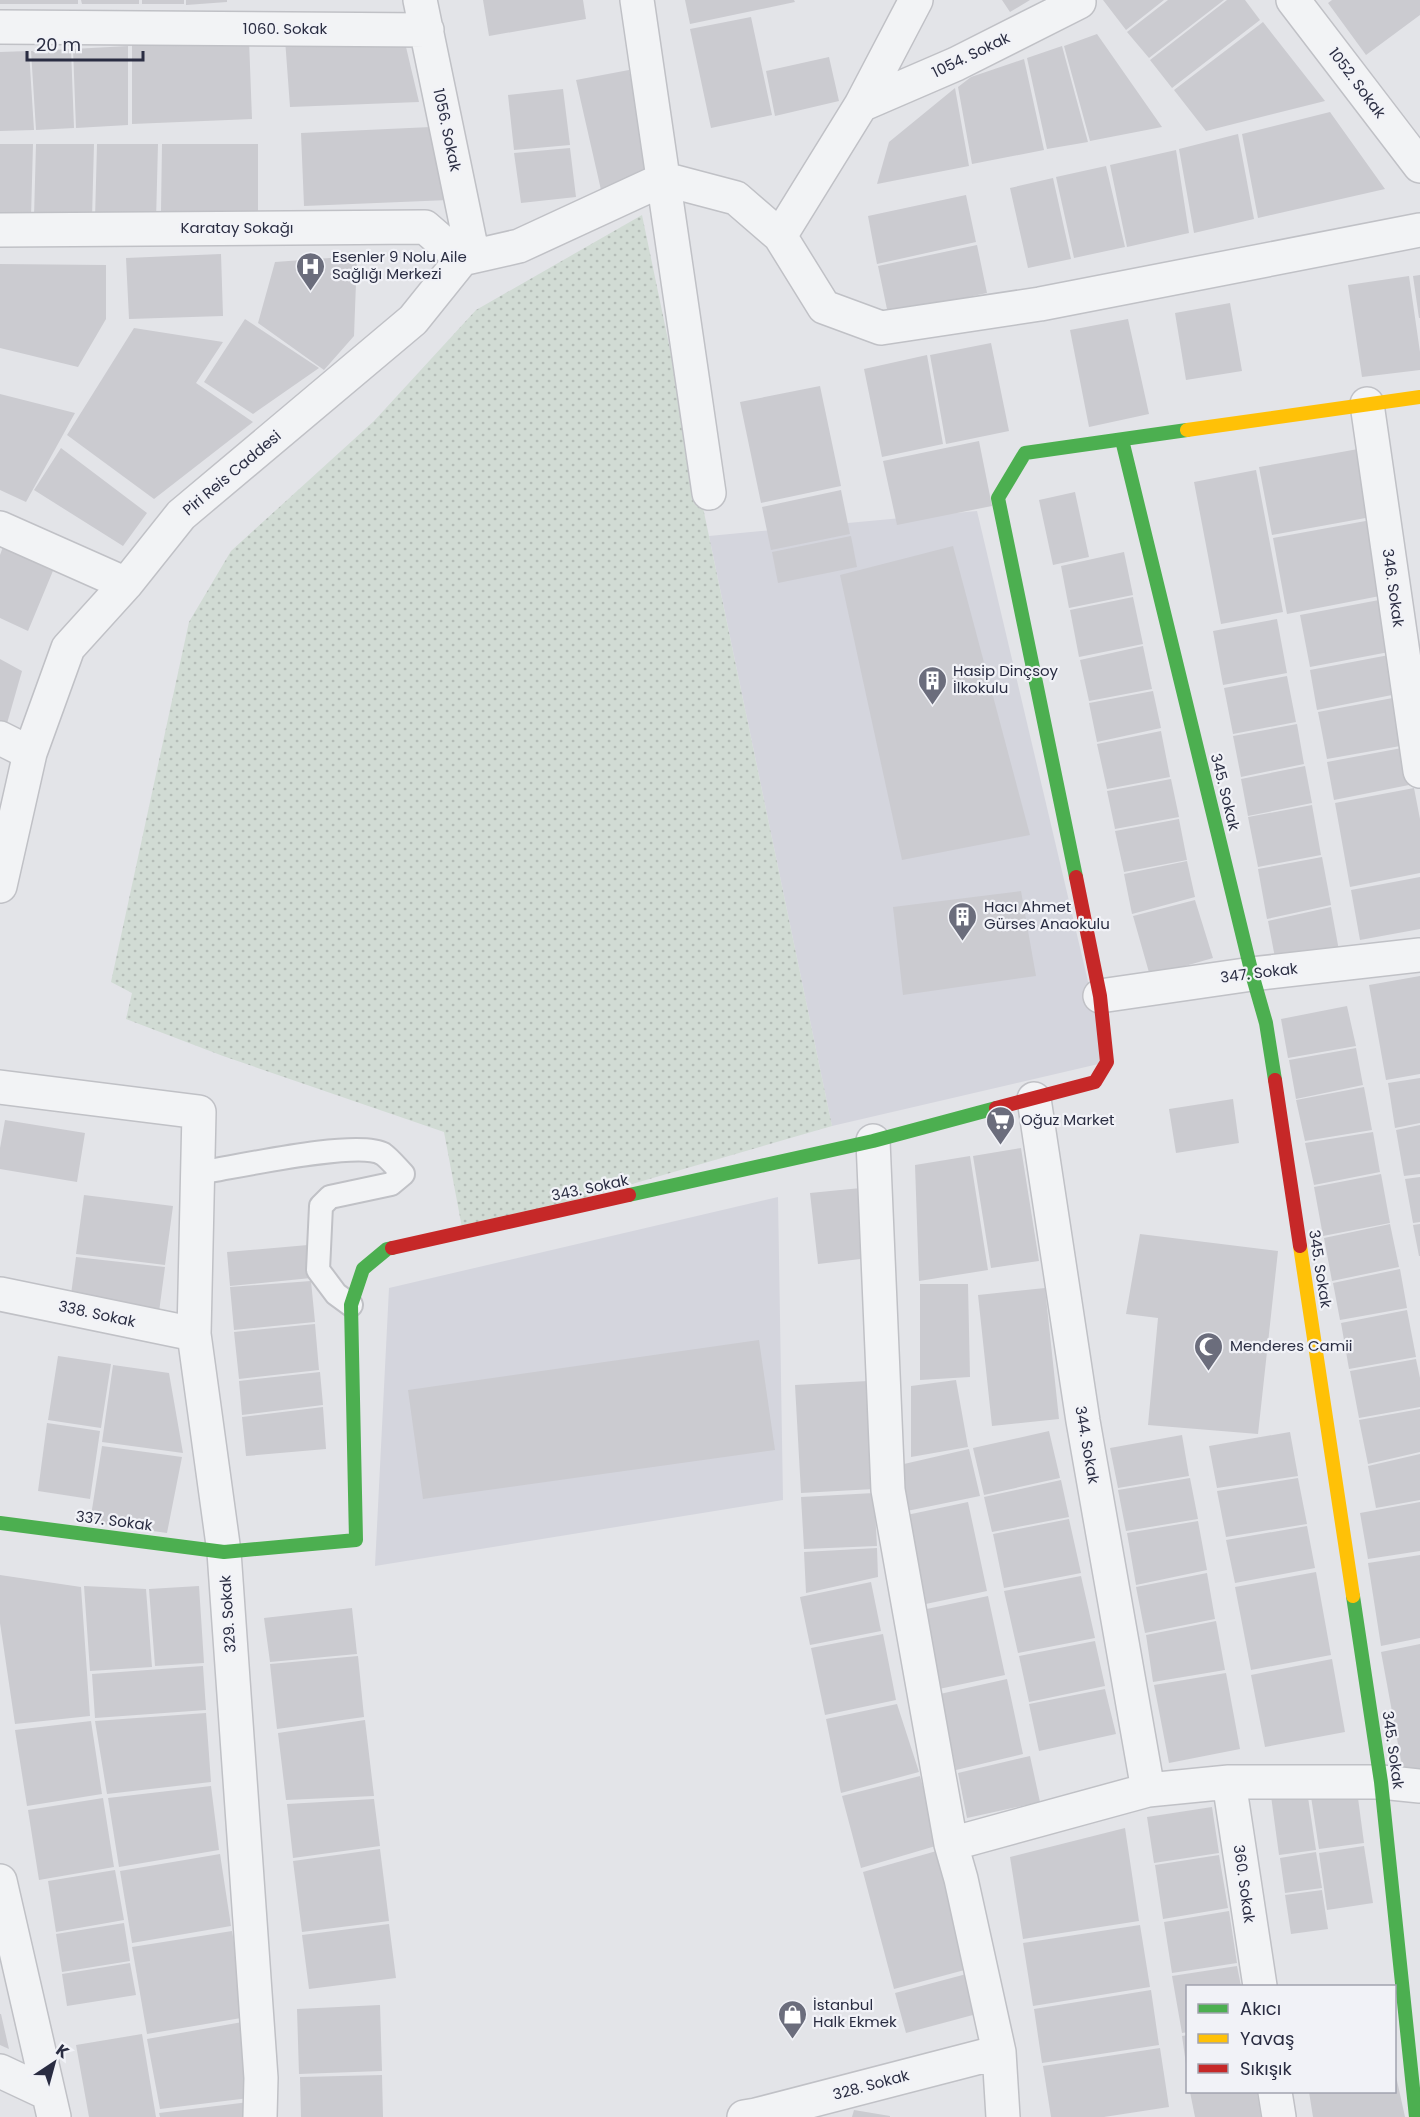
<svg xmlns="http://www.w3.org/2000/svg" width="1420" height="2117" font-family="Poppins,sans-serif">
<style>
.built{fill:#d4d5dd}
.park{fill:url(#park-dots)}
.building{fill:#cbcbd0}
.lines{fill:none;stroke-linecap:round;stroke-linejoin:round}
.lane-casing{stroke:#c0c1c6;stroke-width:26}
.street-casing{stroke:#c0c1c6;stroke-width:36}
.lane{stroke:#f2f3f5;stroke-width:22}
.street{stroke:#f2f3f5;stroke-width:33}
.fast{stroke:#4caf50;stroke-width:14}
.slow{stroke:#ffc107;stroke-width:14}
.jam{stroke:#c62828;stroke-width:14}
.labels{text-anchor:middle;stroke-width:4.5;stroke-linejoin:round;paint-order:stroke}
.street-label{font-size:15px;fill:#2a2d42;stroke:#f1f2f7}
.poi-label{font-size:15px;fill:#2a2d42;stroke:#f1f2f7;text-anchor:start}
</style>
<defs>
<pattern id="park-dots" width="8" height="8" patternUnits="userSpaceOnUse" patternTransform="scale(1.5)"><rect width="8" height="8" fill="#d1dbd4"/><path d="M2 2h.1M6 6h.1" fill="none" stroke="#b4bcb7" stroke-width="1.8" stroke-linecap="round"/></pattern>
</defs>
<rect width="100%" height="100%" fill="#e3e4e8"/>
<path class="built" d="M977 511 1107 1062 832 1126 709 536Z
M778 1197 783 1500 375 1566 389 1288Z"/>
<path class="park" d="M642 215 832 1126 463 1233 444 1132 223 1056 126 1019 132 993 111 982 189 622 231 551 374 421 476 310Z"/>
<path class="building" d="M0 0H78V4H0Z
M81 0H139V4H82Z
M142 0H184V4H142Z
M186 0H227V2L186 5Z
M483 0H583L586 19 489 36Z
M685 0H794L795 2 690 24Z
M1002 0H1030L1010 12Z
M1103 0H1164L1126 30Z
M1168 0H1224L1149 58 1127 32Z
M1227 0H1245L1260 20 1172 88 1150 60Z
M1332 0H1420V15L1366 55 1328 3Z
M751 17 772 115 711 128 690 29Z
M1263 22 1325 101 1206 131 1174 90Z
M402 30 419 102 290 107 285 39Z
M1097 34 1162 127 1090 141 1064 46Z
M249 40 252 119 132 124V45Z
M128 46V125L76 128 73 49Z
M1062 46 1088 142 1047 149 1027 58Z
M71 49 74 128 36 130 31 51Z
M29 51 34 130 0 131V52Z
M829 57 839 101 775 116 766 71Z
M1024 59 1044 150 972 164 958 87 971 77Z
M629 70 650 166 601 190 576 80Z
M955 88 969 166 877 184 889 142Z
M563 89 570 145 514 150 508 95Z
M1330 112 1385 189 1258 218 1242 134Z
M431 127 449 200 304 206 301 133Z
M1238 134 1254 219 1194 233 1179 149Z
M0 144H33L31 218 0 217Z
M36 144H94L92 219 34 217Z
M97 144H158L156 221 95 219Z
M162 144H258V213L161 211Z
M570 148 576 197 521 203 514 153Z
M1176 150 1189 233 1127 247 1110 165Z
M1106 166 1125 247 1074 258 1056 177Z
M1053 178 1071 259 1028 268 1010 188Z
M966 195 976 242 877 264 868 216Z
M977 245 987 293 888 314 878 266Z
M221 254 223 316 129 319 126 258Z
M357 256 354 336 324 370 258 323 275 262Z
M0 264 106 265V319L78 367 0 348Z
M1420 275V318H1419L1413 276Z
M1409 276 1420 352V370L1362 377 1348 285Z
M1230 303 1242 371 1186 380 1175 313Z
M245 319 319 368 253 414 204 382Z
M1128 319 1149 414 1089 427 1070 330Z
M134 328 223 342 196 383 253 422 154 499 67 435Z
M991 343 1009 431 946 444 930 355Z
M927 355 943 444 882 457 864 369Z
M820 386 841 486 761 503 740 402Z
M0 394 75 413 26 502 0 490Z
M979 441 992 506 897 525 883 461Z
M61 448 147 513 123 546 34 490Z
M1358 449 1371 517 1272 535 1259 467Z
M1256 470 1283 612 1221 624 1194 482Z
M841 490 850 534 771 550 762 507Z
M1075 492 1089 557 1053 565 1039 500Z
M1371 520 1385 595 1287 614 1273 538Z
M851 536 857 567 778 583 772 552Z
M4 544 55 566 28 631 0 618V555Z
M953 546 1030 835 902 860 840 575Z
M1124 552 1133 595 1069 608 1061 566Z
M1133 597 1143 644 1079 657 1070 610Z
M1379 600 1389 652 1310 667 1300 615Z
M1277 619 1287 673 1223 685 1213 631Z
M1143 646 1152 689 1089 701 1080 660Z
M1389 655 1397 694 1317 710 1310 670Z
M0 659 22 671 6 727 0 724Z
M1287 676 1296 722 1233 734 1224 688Z
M1153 691 1161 728 1097 742 1089 703Z
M1398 697 1406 745 1327 759 1318 712Z
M1297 724 1304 764 1241 777 1233 736Z
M1161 731 1170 777 1107 789 1097 744Z
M1407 747 1414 784 1334 800 1327 762Z
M1305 766 1312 803 1248 816 1241 779Z
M1171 779 1179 817 1115 829 1107 791Z
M1414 788 1420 819V873L1350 887 1335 803Z
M1312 805 1321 855 1258 867 1248 817Z
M1179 819 1187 860 1124 872 1115 831Z
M1322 857 1331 905 1267 919 1258 869Z
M1187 861 1195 897 1132 914 1124 874Z
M1420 877V929L1360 940 1351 890Z
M1021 891 1036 976 903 995 893 907Z
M1195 900 1213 958 1150 976 1133 916Z
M1331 907 1340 956 1277 968 1268 921Z
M1420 976V1074L1386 1080 1369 985Z
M1347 1006 1356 1046 1288 1058 1281 1019Z
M1356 1048 1363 1085 1296 1099 1289 1060Z
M1420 1078V1123L1395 1128 1388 1083Z
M1364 1087 1372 1130 1305 1141 1296 1100Z
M1233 1099 1239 1143 1176 1153 1169 1109Z
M5 1120 85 1133 77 1182 0 1169V1148Z
M1420 1125V1174L1404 1176 1396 1130Z
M1373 1132 1380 1172 1314 1185 1305 1143Z
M1021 1148 1039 1261 991 1268 973 1156Z
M970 1156 988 1270 919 1281 915 1165Z
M1381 1174 1390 1223 1323 1236 1314 1187Z
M1420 1177V1222L1413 1223 1405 1179Z
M861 1188 869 1258 818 1264 810 1193Z
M84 1195 173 1206 165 1265 76 1254Z
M1390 1224 1399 1267 1332 1281 1324 1238Z
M1420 1224V1256H1419L1413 1225Z
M1140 1234 1278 1251 1258 1434 1148 1425 1158 1318 1126 1314Z
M308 1245 311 1278 230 1286 227 1252Z
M76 1257 165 1267 159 1312 70 1302Z
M1400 1269 1407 1308 1340 1320 1333 1283Z
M311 1281 315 1322 234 1330 230 1287Z
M920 1284H968L970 1377 920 1380Z
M1045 1288 1059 1419 992 1426 978 1295Z
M1407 1310 1416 1357 1349 1369 1341 1323Z
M315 1324 319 1370 239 1379 234 1332Z
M759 1340 775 1450 423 1499 408 1390Z
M58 1356 111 1364 101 1428 48 1420Z
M1416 1359 1420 1378V1407L1359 1418 1350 1371Z
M113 1365 169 1373 183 1453 102 1442Z
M320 1372 323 1405 242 1415 239 1381Z
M956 1380 968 1447 911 1457V1386Z
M868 1381 874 1489 801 1493 795 1385Z
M323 1407 326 1449 246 1456 242 1417Z
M1420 1409V1452L1368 1464 1359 1420Z
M47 1423 100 1431 90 1499 38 1491Z
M1049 1431 1060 1478 984 1495 973 1448Z
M1290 1432 1298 1476 1217 1488 1209 1446Z
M1182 1435 1189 1476 1118 1488 1110 1448Z
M102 1446 182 1457 167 1533 90 1522Z
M969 1449 980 1496 902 1512 891 1467Z
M1420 1454V1500L1376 1508 1368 1466Z
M1190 1478 1198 1519 1126 1531 1118 1490Z
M1298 1478 1307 1524 1226 1537 1217 1491Z
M1061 1480 1069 1517 992 1532 984 1497Z
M874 1493 877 1546 804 1549 801 1497Z
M968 1502 987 1591 921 1605 902 1516Z
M1420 1502V1551L1368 1559 1360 1513Z
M1069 1519 1081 1573 1004 1588 993 1534Z
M1198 1521 1207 1570 1136 1585 1127 1533Z
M1307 1526 1315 1568 1235 1583 1226 1540Z
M877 1548 878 1577 806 1593 804 1552Z
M1420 1555V1638L1381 1646 1368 1563Z
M1316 1572 1331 1655 1251 1670 1235 1587Z
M1207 1573 1215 1619 1145 1633 1136 1587Z
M0 1575 81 1587 90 1716 15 1724 0 1623Z
M1081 1576 1095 1638 1018 1653 1004 1591Z
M871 1582 881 1631 810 1645 800 1597Z
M84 1586 146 1589 152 1667 90 1671Z
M199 1586 204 1663 155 1666 149 1589Z
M988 1596 1005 1675 939 1689 922 1610Z
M352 1608 357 1654 270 1662 264 1618Z
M1216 1621 1225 1670 1153 1682 1146 1635Z
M883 1634 896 1700 825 1715 811 1648Z
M1095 1641 1105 1686 1029 1702 1019 1656Z
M1420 1644V1768L1403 1771 1381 1652Z
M358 1656 364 1717 277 1729 270 1664Z
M1332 1659 1345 1732 1265 1747 1251 1675Z
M203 1666 206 1710 95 1718 92 1674Z
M1226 1673 1240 1749 1169 1763 1154 1685Z
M1007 1679 1023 1754 956 1770 940 1694Z
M1105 1689 1116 1734 1039 1751 1029 1704Z
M897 1704 919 1772 841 1793 826 1719Z
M206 1713 211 1782 107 1794 95 1721Z
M365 1720 374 1796 286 1800 278 1733Z
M91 1721 102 1794 27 1806 15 1730Z
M1030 1756 1040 1802 967 1818 958 1773Z
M920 1776 939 1845 861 1868 842 1796Z
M1356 1783 1364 1843 1319 1849 1310 1790Z
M211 1786 219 1850 119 1867 108 1798Z
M1307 1791 1316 1850 1279 1855 1271 1796Z
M103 1798 114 1867 39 1880 28 1810Z
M374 1799 380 1846 293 1858 287 1804Z
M1212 1807 1219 1853 1154 1863 1147 1817Z
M1125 1828 1139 1921 1023 1939 1010 1857Z
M1364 1846 1373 1903 1327 1910 1319 1853Z
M380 1849 389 1921 302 1932 293 1861Z
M940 1850 972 1968 894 1989 863 1872Z
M1316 1852 1322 1888 1285 1893 1280 1858Z
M220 1854 231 1926 132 1943 120 1871Z
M1219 1855 1228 1908 1163 1919 1155 1865Z
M115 1870 124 1920 56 1932 48 1881Z
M1322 1890 1328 1929 1291 1934 1285 1895Z
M1229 1911 1237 1963 1172 1973 1164 1922Z
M124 1923 130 1961 62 1972 56 1934Z
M389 1924 396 1978 309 1989 302 1935Z
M1140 1925 1150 1987 1033 2006 1023 1943Z
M232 1931 247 2017 147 2034 132 1947Z
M130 1963 136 1995 67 2006 62 1974Z
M1237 1966 1241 1986H1188V2032L1182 2033 1172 1976Z
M974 1972 984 2012 906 2033 895 1993Z
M1151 1990 1159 2045 1042 2063 1034 2009Z
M380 2005 382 2071 299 2074 297 2009Z
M0 2014H1L9 2049 0 2045Z
M248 2021 249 2098 160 2109 147 2039Z
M142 2034 156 2117H89L76 2045Z
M1188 2035V2064H1186L1182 2036Z
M1160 2048 1169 2107 1104 2117H1051L1043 2066Z
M1394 2067 1405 2117H1313L1309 2092H1394Z
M382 2075 383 2117H301L300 2077Z
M1190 2092H1257L1261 2117H1195Z
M249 2102V2117H160L159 2113Z
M854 2110 890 2116V2117H852Z"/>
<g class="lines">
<defs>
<path id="lane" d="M198 1173C232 1168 358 1139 383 1154 390 1159 397 1168 403 1174L391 1184 330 1197 321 1206 318 1270 336 1294 351 1305"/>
<path id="street" d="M637 0 709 493
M1293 0 1420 166
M0 27 427 30
M861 105 956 64 1079 2
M0 230 425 227 462 259
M780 236 861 105 916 0
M462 259 519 246 664 179 736 198 780 236 824 307 881 328 1040 304 1420 230
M1367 404 1420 771
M0 528 126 584
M0 738 30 753
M0 886 30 753 68 648 126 584 181 515 413 320 462 259 470 242 420 0
M1100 996 1252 974 1420 955
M0 1087 199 1112 194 1334 224 1552 261 2078 260 2117
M1034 1099 1083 1421 1148 1790
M873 1141 888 1490 951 1844 961 1879 999 2052 1003 2117
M0 1294 194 1334
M1229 1782 1260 1986
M951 1844 1148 1790 1229 1782H1381L1420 1786
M0 1881 54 2117
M0 2071 47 2093
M1275 2092 1279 2117
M744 2117 756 2115 999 2052"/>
</defs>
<use href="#lane" class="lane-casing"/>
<use href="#street" class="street-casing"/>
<use href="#lane" class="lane"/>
<use href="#street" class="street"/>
<path class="fast" d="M1122 440 1252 974 1266 1023 1275 1080
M1076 877 998 498 1025 453 1187 430
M629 1195 873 1141 996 1108
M0 1523 224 1552 356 1540 351 1305 363 1269 387 1249 392 1248
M1353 1596 1381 1782 1416 2117"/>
<path class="slow" d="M1187 430 1420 397
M1300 1246 1353 1596"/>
<path class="jam" d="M1275 1080 1300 1246
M996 1108 1095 1082 1107 1062 1100 996 1076 877
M392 1248 629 1195"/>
</g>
<defs>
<symbol id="hospital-pin" viewBox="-11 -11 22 30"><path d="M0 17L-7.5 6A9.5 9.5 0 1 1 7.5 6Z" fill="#6b6d7c" stroke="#f1f2f7"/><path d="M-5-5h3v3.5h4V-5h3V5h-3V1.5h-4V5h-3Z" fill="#fff"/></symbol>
<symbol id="building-pin" viewBox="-11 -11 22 30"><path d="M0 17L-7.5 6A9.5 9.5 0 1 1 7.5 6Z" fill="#6b6d7c" stroke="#f1f2f7"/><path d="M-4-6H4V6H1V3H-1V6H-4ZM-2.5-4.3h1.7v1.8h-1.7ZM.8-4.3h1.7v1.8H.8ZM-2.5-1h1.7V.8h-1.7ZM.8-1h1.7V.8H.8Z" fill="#fff"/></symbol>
<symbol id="supermarket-pin" viewBox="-11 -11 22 30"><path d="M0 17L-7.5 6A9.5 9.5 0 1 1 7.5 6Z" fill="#6b6d7c" stroke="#f1f2f7"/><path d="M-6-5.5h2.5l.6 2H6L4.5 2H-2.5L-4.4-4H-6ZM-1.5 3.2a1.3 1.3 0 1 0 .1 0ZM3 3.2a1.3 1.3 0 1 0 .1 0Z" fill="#fff"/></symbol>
<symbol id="mosque-pin" viewBox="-11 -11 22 30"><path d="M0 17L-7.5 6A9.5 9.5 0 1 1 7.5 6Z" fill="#6b6d7c" stroke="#f1f2f7"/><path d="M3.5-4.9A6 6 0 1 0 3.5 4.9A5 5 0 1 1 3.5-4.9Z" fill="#fff"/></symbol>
<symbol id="shop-pin" viewBox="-11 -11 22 30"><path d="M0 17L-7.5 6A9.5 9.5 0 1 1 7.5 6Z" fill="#6b6d7c" stroke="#f1f2f7"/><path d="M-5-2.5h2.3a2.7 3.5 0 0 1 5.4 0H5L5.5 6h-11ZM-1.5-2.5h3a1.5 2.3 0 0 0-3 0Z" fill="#fff"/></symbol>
</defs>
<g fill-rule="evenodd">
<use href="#hospital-pin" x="294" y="250" width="33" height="45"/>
<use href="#building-pin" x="916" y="664" width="33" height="45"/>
<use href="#building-pin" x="946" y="900" width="33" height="45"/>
<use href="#supermarket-pin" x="984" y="1104" width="33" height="45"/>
<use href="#mosque-pin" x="1192" y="1330" width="33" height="45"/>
<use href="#shop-pin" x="776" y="1998" width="33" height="45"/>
</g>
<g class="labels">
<g class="street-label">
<text x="285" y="34">1060. Sokak</text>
<text transform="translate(971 55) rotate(-26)" y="5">1054. Sokak</text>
<text transform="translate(1357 83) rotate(53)" y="5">1052. Sokak</text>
<text transform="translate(447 130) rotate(78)" y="5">1056. Sokak</text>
<text x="237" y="233">Karatay Sokağı</text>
<text transform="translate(232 473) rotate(-40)" y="5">Piri Reis Caddesi</text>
<text transform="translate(1393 588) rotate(82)" y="5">346. Sokak</text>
<text transform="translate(1225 792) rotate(76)" y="5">345. Sokak</text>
<text transform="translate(1259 973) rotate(-7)" y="5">347. Sokak</text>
<text transform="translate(590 1188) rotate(-12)" y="5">343. Sokak</text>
<text transform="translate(1320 1269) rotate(81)" y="5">345. Sokak</text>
<text transform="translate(97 1314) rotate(12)" y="5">338. Sokak</text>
<text transform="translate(1087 1445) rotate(80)" y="5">344. Sokak</text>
<text transform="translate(114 1521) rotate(7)" y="5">337. Sokak</text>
<text transform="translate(228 1614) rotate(-94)" y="5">329. Sokak</text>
<text transform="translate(1393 1750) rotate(82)" y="5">345. Sokak</text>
<text transform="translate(1244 1884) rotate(82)" y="5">360. Sokak</text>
<text transform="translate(871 2085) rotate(-15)" y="5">328. Sokak</text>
</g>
<g class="poi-label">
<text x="332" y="262">Esenler 9 Nolu Aile<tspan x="332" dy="17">Sağlığı Merkezi</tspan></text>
<text x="953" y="676">Hasip Dinçsoy<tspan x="953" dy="17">İlkokulu</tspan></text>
<text x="984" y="912">Hacı Ahmet<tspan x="984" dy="17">Gürses Anaokulu</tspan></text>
<text x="1021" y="1125">Oğuz Market</text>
<text x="1230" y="1351">Menderes Camii</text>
<text x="813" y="2010">İstanbul<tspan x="813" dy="17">Halk Ekmek</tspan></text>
</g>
</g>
<rect x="1186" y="1985" width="210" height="108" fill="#f1f2f7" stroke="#a1a3af" stroke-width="1.5"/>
<rect x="1198" y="2004" width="30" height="9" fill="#4caf50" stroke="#a1a3af" stroke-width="1.5"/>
<text x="1240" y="2015" font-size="18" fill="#2a2d42">Akıcı</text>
<rect x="1198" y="2034" width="30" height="9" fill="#ffc107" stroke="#a1a3af" stroke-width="1.5"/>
<text x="1240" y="2045" font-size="18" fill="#2a2d42">Yavaş</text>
<rect x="1198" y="2064" width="30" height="9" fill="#c62828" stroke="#a1a3af" stroke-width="1.5"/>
<text x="1240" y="2075" font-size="18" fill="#2a2d42">Sıkışık</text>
<g transform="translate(54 2063) rotate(36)" stroke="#f1f2f7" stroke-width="4.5" paint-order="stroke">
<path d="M0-4.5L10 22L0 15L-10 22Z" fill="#2a2d42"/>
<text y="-9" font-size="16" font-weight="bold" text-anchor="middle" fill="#2a2d42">K</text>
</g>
<path d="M27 51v9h116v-9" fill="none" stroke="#2a2d42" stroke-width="3"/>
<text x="36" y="51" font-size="18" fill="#2a2d42" stroke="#f1f2f7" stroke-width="4.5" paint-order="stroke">20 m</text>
</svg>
